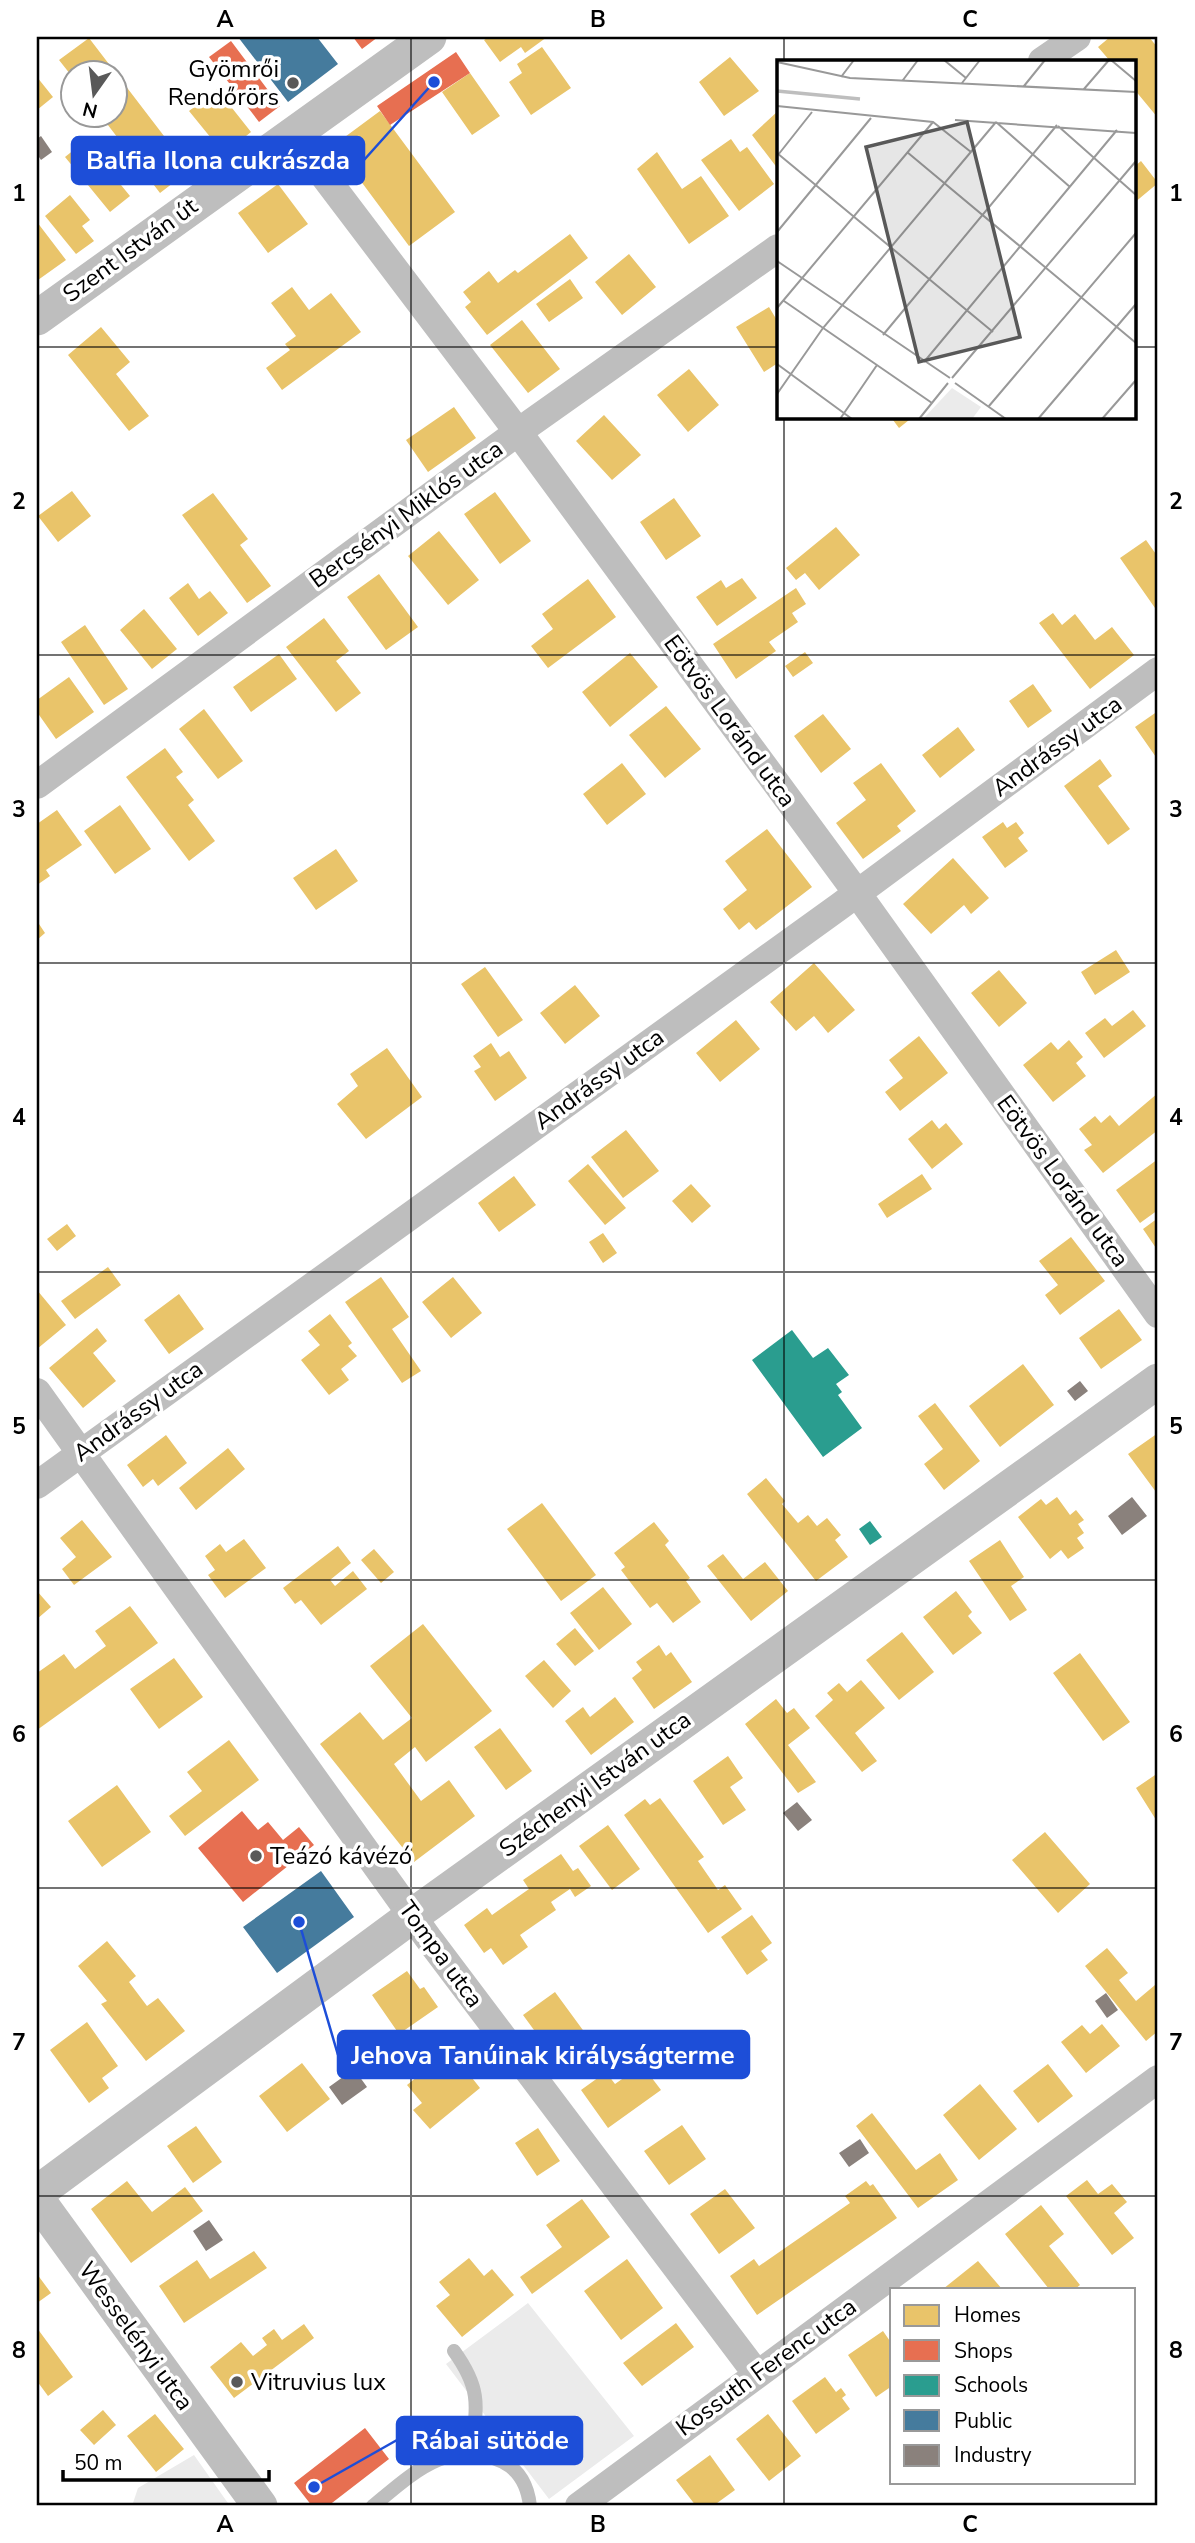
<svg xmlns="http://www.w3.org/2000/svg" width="1195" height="2543" font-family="'Nunito Sans',sans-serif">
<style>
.green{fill:#ebebeb}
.homes{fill:#e9c46a}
.shops{fill:#e76f51}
.schools{fill:#2a9d8f}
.public{fill:#457b9d}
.industry{fill:#8a817c}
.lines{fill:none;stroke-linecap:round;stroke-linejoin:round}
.service{stroke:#bebebe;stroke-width:14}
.minor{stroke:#bebebe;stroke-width:28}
.tertiary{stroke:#bebebe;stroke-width:35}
.grid{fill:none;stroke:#000;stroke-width:2;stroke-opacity:0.55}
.poi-dot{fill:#595959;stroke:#fff;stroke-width:2.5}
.labels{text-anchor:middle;stroke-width:7;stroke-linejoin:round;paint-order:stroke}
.poi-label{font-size:24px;fill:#000;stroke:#fff;text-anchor:start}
.street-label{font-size:24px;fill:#000;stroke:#fff}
.inset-river{fill:none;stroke:#bebebe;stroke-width:3.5}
.inset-road{fill:none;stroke:#999;stroke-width:2}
.view{fill:#595959;fill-opacity:0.15;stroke:#595959;stroke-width:3.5}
.inset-edge{fill:none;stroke:#000;stroke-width:3.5}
.leader{fill:none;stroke:#1d4ed8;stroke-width:2.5}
.callout-dot{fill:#1d4ed8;stroke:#fff;stroke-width:2.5}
.callout{fill:#1d4ed8;stroke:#1d4ed8;stroke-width:2.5}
.callout-label{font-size:26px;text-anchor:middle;font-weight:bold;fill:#fff}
.neatline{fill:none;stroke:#000;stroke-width:2.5}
.grid-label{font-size:23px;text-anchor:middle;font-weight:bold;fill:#000}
</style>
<rect width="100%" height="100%" fill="#fff"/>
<path class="green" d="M528 2303 634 2436 549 2499 446 2364Z
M194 2455 230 2506H132L138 2488Z"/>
<path class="homes" d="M489 37H547L525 53 521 47 500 62 484 40Z
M1110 37H1149L1158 48V118L1134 89V61H1110L1098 47Z
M89 38 190 170 160 193 101 116H116V74H74V79L59 60Z
M542 47 571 88 531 115 509 82 522 73 517 64Z
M730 57 759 91 724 116 699 82Z
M470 73 500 116 472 135 442 92Z
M37 77 53 97 37 110Z
M217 89 251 132 224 154 189 111Z
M380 111 455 212 409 246 334 145Z
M778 111V169L752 135Z
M731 139 740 152 747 147 774 184 739 211 701 160Z
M85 141 130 196 110 212 65 157Z
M657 152 682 189 701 176 729 216 689 244 637 169Z
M1141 161 1158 183 1134 203V167Z
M278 184 308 224 268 253 238 213Z
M70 195 90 220 82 226 94 241 76 254 45 216Z
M37 222 66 260 38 280 37 278Z
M570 234 588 258 487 335 465 307 471 302 463 292 489 271 498 283 515 270 518 273Z
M629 254 656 287 622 315 595 282Z
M570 279 583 298 549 322 536 304Z
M292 287 309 310 331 293 361 332 282 390 266 368 290 350 285 344 296 336 271 303Z
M769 307 778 322V363L764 372 736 327Z
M522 320 560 369 528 393 490 345Z
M101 327 130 362 116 374 149 416 129 431 68 355Z
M689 369 719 405 688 432 657 395Z
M454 407 476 438 428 472 406 440Z
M604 415 641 455 612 480 576 441Z
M890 416H914L899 428Z
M72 491 91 516 58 542 38 516Z
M495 492 531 541 500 564 464 514Z
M213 493 248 539 240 545 271 586 247 603 182 515Z
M674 498 701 536 666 560 640 522Z
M836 527 860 555 819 590 805 573 796 580 786 568Z
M439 531 479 580 448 605 408 556Z
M1146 540 1158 557V606L1155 608 1120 558Z
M379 574 418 627 386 650 347 597Z
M742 578 757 598 717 626 696 597 721 580 726 588Z
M588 579 616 617 548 668 531 646 553 629 542 614Z
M188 583 199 599 210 591 228 613 198 636 169 598Z
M796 588 806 604 792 613 798 622 769 642 776 651 736 679 713 644Z
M144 609 177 649 152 669 120 630Z
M1053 613 1062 625 1075 614 1095 640 1112 627 1134 655 1090 689 1039 623Z
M324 618 349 651 336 661 361 693 336 712 286 647Z
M85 625 128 689 104 705 61 642Z
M805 652 813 663 793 677 785 666Z
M630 653 658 687 610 727 582 692Z
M279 654 297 679 251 712 233 687Z
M69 677 94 712 56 739 37 712V700Z
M1033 684 1052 711 1028 728 1009 701Z
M666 706 701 749 665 778 629 735Z
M204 709 243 761 218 779 179 729Z
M1158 711V760L1135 727Z
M823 714 851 749 821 773 794 736Z
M958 727 975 750 940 778 922 755Z
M165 748 183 772 176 777 194 800 188 805 215 841 189 861 126 777Z
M1100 759 1112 776 1098 786 1130 829 1108 845 1064 786Z
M622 763 646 794 607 825 583 794Z
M881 763 916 811 897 826 901 831 863 859 836 823 866 800 853 783Z
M120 805 151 849 115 874 84 831Z
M57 810 82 845 46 870 50 876 37 885V824Z
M1003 822 1007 828 1016 822 1024 833 1018 838 1028 851 1005 868 982 837Z
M767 829 812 887 756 930 749 922 739 930 723 909 747 890 725 861Z
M336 849 358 881 316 910 293 878Z
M953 858 989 898 971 914 964 905 931 934 903 904Z
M37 921 45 933 37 940Z
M1116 950 1130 972 1095 995 1081 972Z
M814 963 855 1010 828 1033 814 1016 796 1031 770 1002Z
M485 967 523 1020 498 1037 461 984Z
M999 970 1027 1003 999 1027 971 993Z
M575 985 600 1016 565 1044 540 1013Z
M1133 1010 1146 1026 1104 1058 1085 1033 1105 1018 1112 1026Z
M736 1020 760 1049 720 1082 696 1053Z
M919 1036 948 1073 900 1111 885 1092 903 1078 889 1060Z
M1069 1040 1083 1057 1076 1063 1086 1076 1053 1102 1023 1065 1051 1042 1058 1050Z
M491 1043 500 1057 509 1051 527 1078 495 1101 474 1071 481 1067 473 1056Z
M387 1048 422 1097 366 1139 337 1104 358 1086 350 1074Z
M1158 1093V1130L1103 1173 1084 1150 1092 1145 1079 1129 1095 1116 1101 1123 1110 1115 1119 1126Z
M932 1120 939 1129 946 1123 963 1144 932 1169 908 1139Z
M626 1130 659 1171 623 1198 591 1157Z
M1158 1159V1210L1140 1223 1116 1190Z
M588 1164 626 1208 605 1225 568 1181Z
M922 1174 932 1189 887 1218 878 1204Z
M514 1176 536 1205 499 1232 478 1203Z
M691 1184 711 1206 692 1223 672 1201Z
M1158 1218V1251L1143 1229Z
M67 1224 76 1236 57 1251 47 1239Z
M603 1233 617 1253 603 1263 589 1242Z
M1071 1237 1105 1281 1060 1315 1045 1295 1058 1285 1039 1261Z
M108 1267 121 1285 75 1319 61 1301Z
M381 1277 409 1317 392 1329 421 1371 402 1383 345 1302Z
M453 1277 482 1313 451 1338 422 1302Z
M37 1290 66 1325 37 1349Z
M179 1294 204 1329 169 1354 144 1320Z
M1119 1309 1142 1340 1101 1369 1079 1338Z
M330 1314 352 1343 348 1346 357 1356 341 1369 349 1380 329 1395 301 1360 320 1345 308 1331Z
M97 1328 107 1341 93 1353 116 1381 83 1408 49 1368Z
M1023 1364 1054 1405 1000 1447 969 1406Z
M935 1403 980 1461 944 1490 924 1464 943 1449 918 1416Z
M1158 1433V1490L1156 1492 1128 1454Z
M166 1435 187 1463 158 1486 153 1479 143 1487 127 1465Z
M228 1448 245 1469 196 1510 179 1488Z
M766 1478 785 1501 782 1504 798 1523 808 1515 817 1526 827 1518 841 1535 835 1540 848 1557 816 1581 747 1494Z
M1057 1497 1070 1515 1076 1510 1084 1520 1078 1524 1084 1533 1077 1538 1084 1548 1068 1559 1061 1550 1050 1559 1018 1517 1041 1499 1046 1505Z
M542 1503 596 1575 561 1601 507 1529Z
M82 1520 112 1557 74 1585 62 1569 76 1557 60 1538Z
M654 1522 669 1541 665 1545 690 1578 686 1581 701 1602 673 1623 657 1603 650 1608 621 1570 625 1567 614 1553Z
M244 1539 266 1568 225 1598 208 1575 215 1570 205 1556 220 1544 226 1552Z
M1000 1540 1024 1577 1011 1586 1027 1610 1010 1621 969 1561Z
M338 1546 351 1563 330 1580 335 1586 353 1571 367 1589 321 1625 301 1600 295 1604 283 1588Z
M374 1549 394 1572 381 1583 361 1560Z
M723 1554 743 1579 765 1562 788 1591 751 1621 707 1566Z
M603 1587 632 1624 599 1650 570 1613Z
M37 1591 51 1607 37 1619Z
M956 1591 972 1612 968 1616 982 1633 953 1655 923 1617Z
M130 1606 158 1643 37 1730V1673L64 1654 75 1669 106 1646 95 1631Z
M423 1624 492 1711 426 1762 415 1747 394 1764 421 1801 449 1780 475 1816 414 1862 320 1744 360 1712 383 1740 412 1718 370 1666Z
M575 1628 594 1651 575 1666 556 1644Z
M902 1632 934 1672 899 1700 866 1660Z
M659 1645 666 1656 671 1652 692 1682 654 1709 632 1678 642 1670 636 1662Z
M1080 1653 1130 1722 1103 1741 1053 1673Z
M174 1658 203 1697 159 1729 130 1689Z
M544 1660 571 1691 553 1708 525 1676Z
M861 1680 885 1708 855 1733 877 1761 862 1772 815 1716 833 1700 827 1693 839 1683 847 1692Z
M615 1697 634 1722 591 1755 565 1721 583 1707 590 1717Z
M776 1699 787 1713 794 1708 810 1728 788 1745 816 1782 798 1793 745 1724Z
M500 1728 532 1771 506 1790 474 1747Z
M229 1740 259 1780 185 1836 169 1816 202 1791 187 1772Z
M728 1756 743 1778 730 1787 746 1810 723 1825 693 1781Z
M1158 1773V1823L1136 1788Z
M117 1785 151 1832 102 1867 68 1821Z
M660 1798 704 1857 698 1861 718 1890 725 1885 742 1909 708 1933 624 1815 645 1799 650 1805Z
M608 1825 640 1869 612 1890 579 1846Z
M1045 1832 1090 1884 1058 1913 1012 1860Z
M561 1854 573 1871 578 1868 591 1886 575 1897 570 1889 551 1902 556 1910 520 1935 528 1947 503 1965 491 1948 484 1953 464 1925 487 1908 492 1915 529 1889 523 1880Z
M752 1915 772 1943 761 1951 768 1960 747 1975 721 1937Z
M107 1941 136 1976 129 1982 147 2006 158 1998 185 2031 146 2061 101 2004 107 2001 78 1966Z
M1107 1948 1128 1973 1119 1980 1136 2001 1155 1985 1158 1989V2031L1146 2041 1085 1966Z
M407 1971 420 1989 424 1987 438 2007 399 2034 372 1995Z
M555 1992 588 2037 556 2060 523 2015Z
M87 2022 118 2066 102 2078 109 2088 89 2103 50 2050Z
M1102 2024 1120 2046 1086 2073 1061 2042 1082 2025 1090 2034Z
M450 2050 480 2088 430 2129 413 2110 422 2103 407 2085Z
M302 2063 330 2099 287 2132 259 2096Z
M1048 2064 1073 2096 1038 2123 1013 2091Z
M642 2065 661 2090 608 2128 581 2090 606 2072 615 2084Z
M980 2084 1017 2129 979 2160 943 2115Z
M872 2113 916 2170 940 2153 958 2180 918 2208 856 2126Z
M682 2125 706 2159 669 2185 644 2151Z
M196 2126 222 2162 193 2183 167 2146Z
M538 2128 560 2161 537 2176 515 2143Z
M1087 2180 1098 2194 1112 2184 1127 2202 1114 2213 1134 2238 1112 2255 1066 2196Z
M127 2181 152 2212 185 2187 203 2211 131 2263 91 2209Z
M866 2181 870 2186 873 2184 897 2218 757 2315 730 2276 754 2259 759 2266 850 2203 845 2196Z
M725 2189 755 2228 719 2254 690 2214Z
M582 2199 610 2237 532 2294 520 2277 562 2247 546 2225Z
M1041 2205 1064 2234 1049 2246 1080 2285 1075 2289H1049L1005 2234Z
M254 2251 267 2268 184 2323 159 2286 197 2260 210 2279Z
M469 2258 484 2276 492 2269 514 2295 462 2337 436 2306 450 2295 439 2282Z
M627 2259 663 2308 621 2340 584 2291Z
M978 2261 1002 2289H943Z
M37 2274 51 2293 37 2303Z
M676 2323 694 2347 642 2386 623 2363Z
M304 2324 314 2338 234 2398 210 2367 241 2342 253 2356 267 2345 262 2338 274 2329 282 2340Z
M37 2328 73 2377 48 2396 37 2381Z
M883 2331 892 2344V2386L876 2397 848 2355Z
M825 2377 836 2392 841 2388 846 2395 842 2398 850 2409 816 2434 792 2401Z
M103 2410 116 2425 94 2445 80 2430Z
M155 2414 184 2449 156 2472 127 2436Z
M768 2414 801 2456 769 2481 736 2439Z
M710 2455 735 2490 713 2506H696L676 2480Z"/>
<path class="shops" d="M353 37H378L362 49Z
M231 41 280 106 259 122 209 57Z
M456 52 470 73 390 125 377 106Z
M242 1811 258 1830 268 1822 283 1840 299 1827 314 1845 243 1902 198 1848Z
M365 2428 389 2459 328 2506H312L294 2483Z"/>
<path class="schools" d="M792 1330 813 1358 828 1348 849 1375 836 1384 842 1392 838 1395 862 1428 823 1457 752 1360Z
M870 1521 882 1537 870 1545 859 1529Z"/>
<path class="public" d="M238 37H317L338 64 288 102Z
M321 1871 354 1917 277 1973 243 1927Z"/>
<path class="industry" d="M41 136 52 152 41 160 37 154V139Z
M1080 1381 1088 1391 1075 1401 1067 1391Z
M1132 1497 1147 1516 1122 1535 1108 1516Z
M797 1802 812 1820 798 1831 783 1813Z
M1106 1993 1118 2010 1107 2018 1095 2001Z
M354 2069 367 2087 342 2105 329 2087Z
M860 2139 869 2153 849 2167 839 2153Z
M209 2220 223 2240 206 2251 193 2231Z"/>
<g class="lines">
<path class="service" d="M454 2351C482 2390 477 2406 471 2452
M373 2506C413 2473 449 2437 503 2462 521 2471 528 2488 530 2506"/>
<path class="minor" d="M1042 61 1077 37
M293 135 518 432 857 893 1158 1314
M37 785 518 432 778 248
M37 1392 428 1938 756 2373
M37 1485 840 906 1158 671
M579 2506 1158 2079"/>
<path class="tertiary" d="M37 318 429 37
M37 2193 412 1916 1158 1381
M37 2199 260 2506"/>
</g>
<path class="grid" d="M411 37V2506M784 37V61M37 347H778M1134 347H1158M784 416V2506M37 655H1158M37 963H1158M37 1272H1158M37 1580H1158M37 1888H1158M37 2196H1158"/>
<g class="poi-dot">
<circle cx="293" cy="83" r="7"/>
<circle cx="256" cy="1856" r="7"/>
<circle cx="237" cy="2382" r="7"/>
</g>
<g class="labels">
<g class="poi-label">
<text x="279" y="77" text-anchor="end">Gyömrői<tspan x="279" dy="28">Rendőrörs</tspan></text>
<text x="270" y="1864">Teázó kávézó</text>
<text x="251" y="2390">Vitruvius lux</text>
</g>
<g class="street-label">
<text transform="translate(130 250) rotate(-36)" y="8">Szent István út</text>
<text transform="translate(406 514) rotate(-36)" y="8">Bercsényi Miklós utca</text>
<text transform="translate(730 721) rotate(54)" y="8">Eötvös Loránd utca</text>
<text transform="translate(1057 746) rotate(-36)" y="8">Andrássy utca</text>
<text transform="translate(599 1079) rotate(-36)" y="8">Andrássy utca</text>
<text transform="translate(1063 1181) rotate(54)" y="8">Eötvös Loránd utca</text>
<text transform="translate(138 1411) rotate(-36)" y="8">Andrássy utca</text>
<text transform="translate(595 1784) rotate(-36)" y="8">Széchenyi István utca</text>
<text transform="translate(441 1954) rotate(54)" y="8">Tompa utca</text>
<text transform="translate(136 2336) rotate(54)" y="8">Wesselényi utca</text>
<text transform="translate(766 2367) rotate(-36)" y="8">Kossuth Ferenc utca</text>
</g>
</g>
<g transform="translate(777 60)">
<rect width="359" height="359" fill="#fff"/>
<path d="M175 328 204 347 195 359 147 358Z" fill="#ebebeb"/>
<path class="inset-river" d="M0 31 83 39"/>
<path class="inset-road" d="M167 0 189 18M334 0 359 21M0 2 73 18 359 32M64 17 77 0M126 20 141 0M185 23 203 0M247 26 268 0M307 29 332 0M0 46 156 62 194 92M178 60 359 73M219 62 293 127M281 66 359 135M130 92 359 283M0 93 216 272M1 95 35 52M0 172 94 58M0 201 173 318M7 241 155 343M0 248 156 62M106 275 280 65M147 302 340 70M0 304 75 359M175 318 359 101M178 323 229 359M0 334 46 268 219 62M212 346 359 173M63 359 100 305M142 359 171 323M261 359 359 244M325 359 359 320"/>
<path class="view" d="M190 62 243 277 142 302 89 87Z"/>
<rect width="359" height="359" class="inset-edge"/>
</g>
<path class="leader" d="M434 82L364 160M299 1922L338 2055M314 2487L397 2440"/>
<g class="callout-dot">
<circle cx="434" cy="82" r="7"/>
<circle cx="299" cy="1922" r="7"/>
<circle cx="314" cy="2487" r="7"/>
</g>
<g class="callout">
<rect x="72" y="137" width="292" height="47" rx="7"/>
<rect x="338" y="2031" width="411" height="47" rx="7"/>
<rect x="397" y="2417" width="185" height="47" rx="7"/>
</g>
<g class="callout-label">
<text x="218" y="169">Balfia Ilona cukrászda</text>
<text x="543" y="2064">Jehova Tanúinak királyságterme</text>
<text x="490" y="2449">Rábai sütöde</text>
</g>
<rect width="1195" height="2543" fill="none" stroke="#ffffff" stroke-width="77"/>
<rect x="890" y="2288" width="245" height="196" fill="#ffffff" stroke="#999999" stroke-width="2"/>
<rect x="904" y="2305" width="35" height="21" fill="#e9c46a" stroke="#999999" stroke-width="2"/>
<text x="954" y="2322" font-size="21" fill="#000000">Homes</text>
<rect x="904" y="2340" width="35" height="21" fill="#e76f51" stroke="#999999" stroke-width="2"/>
<text x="954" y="2358" font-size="21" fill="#000000">Shops</text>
<rect x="904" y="2375" width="35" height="21" fill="#2a9d8f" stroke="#999999" stroke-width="2"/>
<text x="954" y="2392" font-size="21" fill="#000000">Schools</text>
<rect x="904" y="2410" width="35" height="21" fill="#457b9d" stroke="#999999" stroke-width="2"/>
<text x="954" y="2428" font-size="21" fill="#000000">Public</text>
<rect x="904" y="2445" width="35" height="21" fill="#8a817c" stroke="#999999" stroke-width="2"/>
<text x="954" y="2462" font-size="21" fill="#000000">Industry</text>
<g transform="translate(94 94) rotate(194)"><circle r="33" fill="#ffffff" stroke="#999999" stroke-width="2"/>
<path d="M0-5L12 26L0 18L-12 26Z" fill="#595959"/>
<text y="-10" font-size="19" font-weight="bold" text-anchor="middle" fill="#000000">N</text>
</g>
<path d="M63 2470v10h206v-10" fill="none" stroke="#000000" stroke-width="3.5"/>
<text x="74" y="2470" font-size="21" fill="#000000" stroke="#ffffff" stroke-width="5" paint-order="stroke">50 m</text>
<rect x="38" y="38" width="1118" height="2466" class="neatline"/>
<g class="grid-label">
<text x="225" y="27">A</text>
<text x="598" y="27">B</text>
<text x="970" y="27">C</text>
<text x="19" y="201">1</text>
<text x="1176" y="201">1</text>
<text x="19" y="509">2</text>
<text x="1176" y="509">2</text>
<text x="19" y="817">3</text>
<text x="1176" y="817">3</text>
<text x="19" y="1125">4</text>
<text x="1176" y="1125">4</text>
<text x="19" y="1434">5</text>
<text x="1176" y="1434">5</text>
<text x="19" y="1742">6</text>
<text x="1176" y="1742">6</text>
<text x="19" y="2050">7</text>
<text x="1176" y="2050">7</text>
<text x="19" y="2358">8</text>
<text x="1176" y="2358">8</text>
<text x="225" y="2532">A</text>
<text x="598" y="2532">B</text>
<text x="970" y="2532">C</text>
</g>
</svg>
